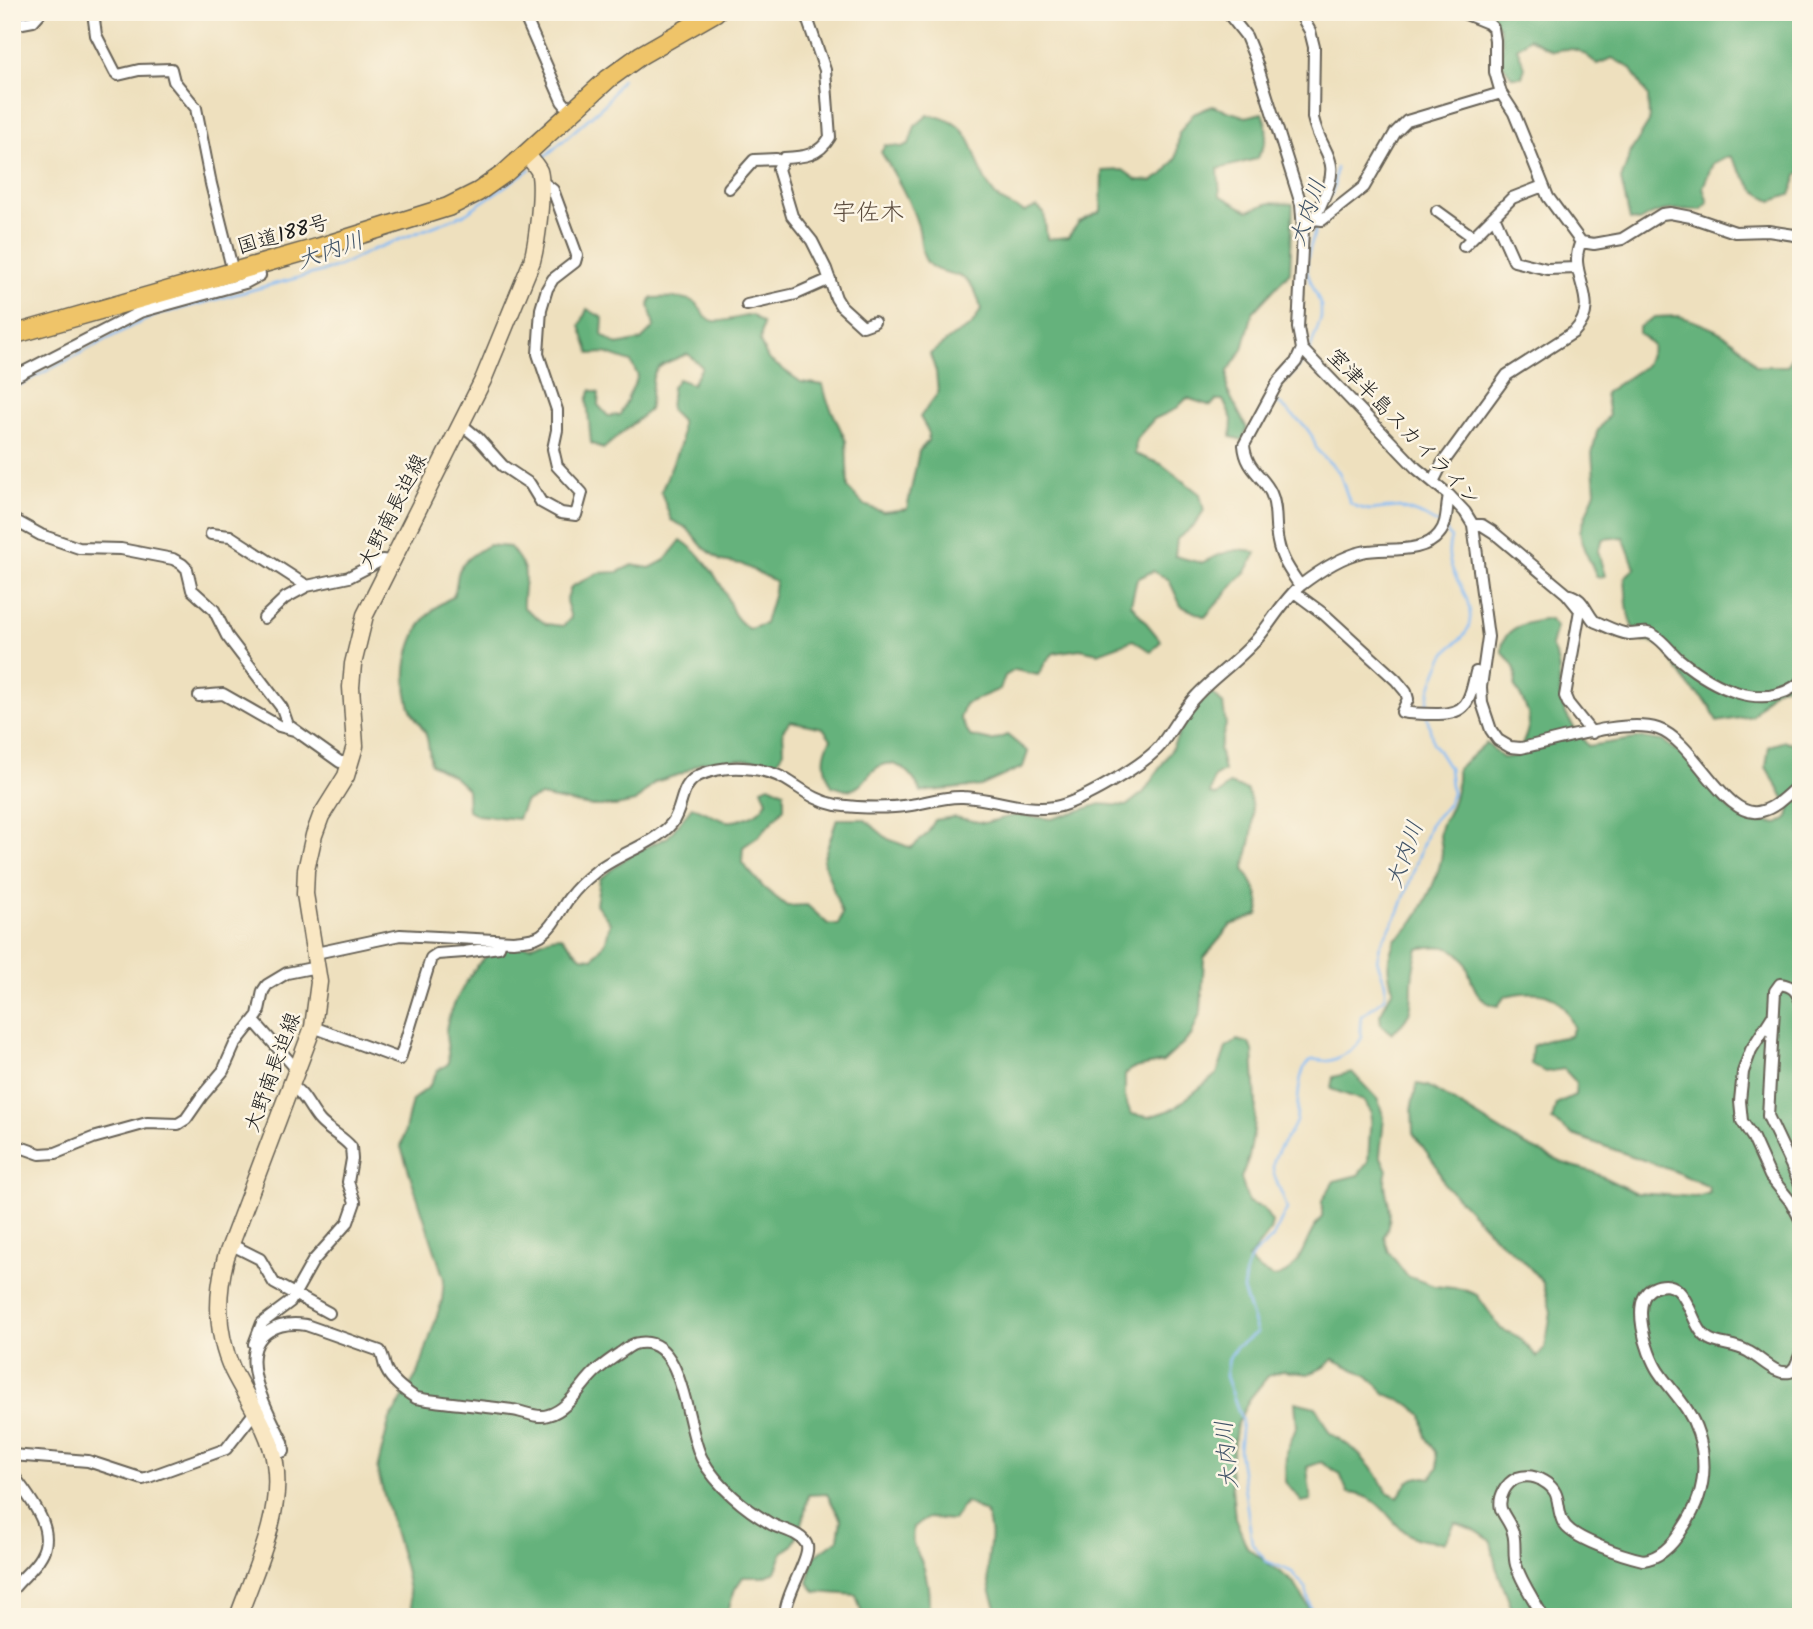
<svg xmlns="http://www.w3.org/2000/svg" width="1813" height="1629" font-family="Kalam,'Klee One',sans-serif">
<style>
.forest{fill:#65b27c;stroke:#40674c;stroke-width:2}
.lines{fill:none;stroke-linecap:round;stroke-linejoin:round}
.stream{stroke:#85bbf4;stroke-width:2.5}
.minor-casing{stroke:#666155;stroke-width:14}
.secondary-casing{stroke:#666155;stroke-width:19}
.trunk-casing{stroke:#666155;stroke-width:21}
.minor{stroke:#fff;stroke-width:10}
.secondary{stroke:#f9e7c3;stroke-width:16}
.trunk{stroke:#efc469;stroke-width:18}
.labels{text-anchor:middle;stroke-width:5;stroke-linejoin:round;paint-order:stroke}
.street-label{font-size:21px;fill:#1c1c1c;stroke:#fcf5e5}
.water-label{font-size:23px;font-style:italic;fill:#415468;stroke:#fcf5e5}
.quarter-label{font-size:24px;fill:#5a4a3c;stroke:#fcf5e5}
</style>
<rect width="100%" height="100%" fill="#fcf5e5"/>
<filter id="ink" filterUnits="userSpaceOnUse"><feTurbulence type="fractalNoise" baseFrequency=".0143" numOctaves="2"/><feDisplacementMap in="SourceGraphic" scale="14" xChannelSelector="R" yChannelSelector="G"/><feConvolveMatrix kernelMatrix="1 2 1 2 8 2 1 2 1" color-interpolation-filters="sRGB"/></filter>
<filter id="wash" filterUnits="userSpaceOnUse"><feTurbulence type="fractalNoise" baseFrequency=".00686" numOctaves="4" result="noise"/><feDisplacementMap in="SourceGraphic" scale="28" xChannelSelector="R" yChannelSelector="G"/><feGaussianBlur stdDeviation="1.57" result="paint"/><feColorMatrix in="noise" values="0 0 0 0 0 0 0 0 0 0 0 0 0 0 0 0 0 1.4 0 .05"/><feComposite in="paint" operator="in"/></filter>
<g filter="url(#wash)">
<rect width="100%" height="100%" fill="#eee0be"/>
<path class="forest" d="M1485 12H1801V173L1798 174 1790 195 1772 201 1754 190 1730 156 1713 163 1703 187 1708 203 1701 210C1676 209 1661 207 1639 221L1630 220 1621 180 1631 151 1649 122 1648 96 1630 68 1612 58 1597 64C1581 50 1574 46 1553 51L1529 38 1517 48 1525 67 1522 77H1512L1501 62 1502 42 1499 27Z
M1212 106 1246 117 1262 113C1270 130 1267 144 1256 159L1218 169 1220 195 1248 211 1269 203 1293 204 1290 272 1253 312 1243 349 1228 371 1227 390 1247 428 1243 440 1231 437 1232 419 1223 400H1216L1211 406 1187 398 1176 409 1154 419 1136 439 1135 454 1161 464 1200 494 1204 510 1194 526 1177 539 1175 556 1201 563C1216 556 1240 544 1256 553L1247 570 1205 617 1181 606 1169 580 1153 571 1137 579 1131 604 1161 641 1151 652 1133 640 1098 653 1080 649 1054 653 1047 660 1038 675 1015 670 1005 676 1000 689 965 704 960 718 970 736 992 741 1007 735 1028 752 1023 767 981 786 921 792C913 774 893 753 874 770 865 777 863 788 848 790 843 790 837 787 832 786 823 770 821 755 831 739L823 728 790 721 783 730 784 751 777 762 740 759 702 762 681 774 655 782 635 802 616 806H590L540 796 525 802 518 819 477 815 468 810 467 789 453 776 431 764C429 754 429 742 425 732 420 723 411 714 409 704 399 664 413 614 453 597 457 588 456 583 458 574 461 560 477 552 488 545L510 547C534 577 522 574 523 607L546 624 563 626 571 618 566 601 571 587 598 573 618 572 632 565 650 568 665 560 681 540C697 550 713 571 722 587 734 608 728 613 749 629L765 624C768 609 775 596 775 581L741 564 721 561 702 546 687 528 671 520 661 492 681 442V421L670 410 672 387 678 379 692 384 702 367 688 354C644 370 656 369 649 410L603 449 591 443 587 400 591 390 599 393 598 405 608 416 620 415 638 376 631 362 605 353 590 354 580 326 587 309 603 318 602 335 617 345 641 340 654 327 649 305 651 298C663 298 684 296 694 302 702 307 702 318 714 321 721 323 742 316 752 315L763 324 760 342 768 359 801 382 823 385 827 400 846 441 848 488 864 505 883 512 907 509 919 451 928 441V431L920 417 938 393 936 372 930 354 952 337 971 326 981 310C971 258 939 284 925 259 920 250 921 236 918 226 910 200 895 175 881 152L885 145 902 147 909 144 915 126 928 115C985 122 967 168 999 199 1005 204 1017 208 1024 212L1037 207 1044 213 1047 239 1068 237 1079 222 1101 211 1102 171 1123 170 1137 180 1152 181 1164 174 1176 158 1179 133 1193 114Z
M1679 316C1710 326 1739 337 1756 366H1787L1797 350 1798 323 1801 321V689C1772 678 1769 698 1752 716L1717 722 1710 706 1688 685 1663 647 1652 642H1644C1625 626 1627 601 1625 577L1635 568 1623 537 1603 539 1598 551 1605 576 1597 577 1584 549 1580 531 1595 491 1592 453 1597 432 1609 415 1605 393 1646 365 1653 346 1639 333V327L1655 317Z
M1549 619 1556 627 1551 646C1563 668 1557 676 1561 699 1564 717 1578 732 1588 746L1641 738 1663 741 1688 759 1731 811 1756 820 1778 824 1788 818 1790 808 1766 767 1769 746 1785 741 1801 745V1617H1515L1496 1567 1491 1541 1475 1530 1455 1523 1445 1542C1436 1541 1424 1542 1416 1538 1386 1525 1386 1495 1348 1493L1340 1474 1321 1462 1307 1467 1311 1500 1302 1502 1285 1482 1286 1452 1297 1426 1295 1402 1316 1407 1329 1432 1355 1450 1375 1472 1387 1492 1398 1497C1408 1481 1411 1474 1431 1478L1438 1467 1436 1452 1426 1437 1422 1415 1411 1405 1386 1394 1368 1376 1333 1359 1325 1367 1309 1374 1282 1371 1268 1376 1251 1397 1237 1423 1230 1467 1235 1518 1247 1547 1294 1583 1315 1617H1149L1143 1615 1139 1617H1001C993 1602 987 1585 988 1568 988 1544 995 1538 986 1513L966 1502 953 1520 928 1518 913 1527C911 1552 915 1544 923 1565 928 1580 930 1600 928 1617H863L856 1595 816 1592 808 1583 814 1557 838 1539 841 1520 827 1494 808 1495 803 1521 793 1545 783 1552 775 1572 764 1577H743L735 1589 726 1617H414L405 1569 377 1470 389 1421 419 1371 442 1300 444 1279 401 1147 412 1100 429 1087 437 1071 448 1064C450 1052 446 1044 446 1032 446 1014 470 972 483 959 489 953 499 953 505 946H531L551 937 561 936 581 957 593 958 606 941 610 923 596 904 600 879 631 854 668 837 692 807C712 812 722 828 745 818 756 814 761 811 767 801L762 788 769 785 784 792V808L759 836 743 847 742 863 764 888 787 906 807 905 828 924 838 925 842 914 823 860 837 819H864L888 839 911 848 927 834 935 820 954 817 984 823 1016 815 1052 819 1100 804 1126 806 1144 792 1170 752 1190 711 1211 692 1223 704 1226 725 1219 749 1224 771 1214 777 1210 794 1217 796 1229 784 1247 790C1259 820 1251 839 1244 869 1252 883 1264 899 1258 915L1231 925 1204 958 1201 1011 1191 1036 1163 1062 1131 1069 1125 1075V1098L1131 1114 1149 1117 1173 1109 1217 1074 1226 1048 1237 1040 1249 1043 1253 1050 1256 1104 1254 1130 1249 1157 1241 1178 1248 1202 1263 1208 1272 1222 1270 1231 1248 1259 1258 1269 1273 1277C1305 1272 1302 1237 1322 1217V1201L1334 1181 1358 1175 1368 1162 1371 1112 1364 1101 1331 1089 1333 1077 1352 1072 1378 1100 1384 1118 1380 1155 1387 1170C1379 1193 1399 1206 1384 1236L1389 1252 1407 1276 1434 1286 1462 1289 1477 1295 1501 1329 1519 1337 1537 1357 1545 1348 1551 1312 1543 1283 1523 1260 1496 1238 1445 1185 1436 1165 1413 1133 1412 1104 1417 1084 1428 1086 1521 1143 1563 1163 1593 1172 1636 1193 1696 1197 1710 1193 1709 1187 1674 1171 1573 1135 1552 1120 1556 1104 1575 1095 1576 1082 1564 1069 1545 1072 1531 1064 1532 1046 1547 1040 1570 1036 1574 1027C1560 991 1541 988 1505 996L1498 1006C1454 1000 1488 933 1418 949 1416 957 1414 964 1413 972 1409 999 1419 1014 1391 1033L1381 1025 1380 1015 1393 989C1386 968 1387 960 1395 939 1415 930 1441 874 1442 851 1442 844 1439 837 1440 830 1441 825 1444 819 1447 815 1455 799 1458 787 1457 769L1486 743 1503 758 1517 756C1531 725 1535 718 1515 687 1518 670 1514 664 1502 652 1501 626 1529 622 1549 619Z"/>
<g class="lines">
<path class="stream" d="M618 60 626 52 695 12
M541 160 605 104 622 79
M1331 195 1334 187 1336 168
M1309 353 1321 318V306L1307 272V259L1317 223
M1285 382 1306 359
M12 389 134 325 157 315 335 268 372 250 463 215 530 169
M1275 396 1274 399 1305 426 1312 436 1317 450 1339 472 1350 503 1357 507 1369 510 1399 507 1424 516 1440 525
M1426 709C1427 696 1438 665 1446 653 1455 641 1469 637 1470 619 1472 588 1440 572 1451 538L1445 529
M1313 1617 1306 1589 1292 1572 1266 1561 1252 1543 1239 1450 1242 1421 1226 1376 1229 1358 1236 1347 1257 1333 1243 1290 1246 1269 1253 1255 1272 1239 1287 1209C1284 1195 1275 1183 1273 1169 1272 1150 1291 1138 1296 1121 1299 1108 1296 1066 1312 1060 1317 1059 1323 1061 1328 1061 1340 1059 1357 1048 1362 1037L1360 1027 1361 1016 1385 998V983L1377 960 1380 945 1399 912 1430 824 1447 806 1452 794 1449 768 1433 743 1427 716"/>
</g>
</g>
<g filter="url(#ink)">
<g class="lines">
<defs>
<path id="minor" d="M93 12 96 35 115 72 118 75 139 70 171 69 174 81 196 108 211 184 233 272
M523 12 562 101 571 112
M805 12 825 70 830 137C819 156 803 157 784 158L778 169 792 216 812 241 826 269 836 298 841 306 863 326 874 322
M1227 12 1246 36 1255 58 1301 204 1303 230 1298 328 1302 349 1416 468 1449 495 1465 512 1473 525 1488 637 1481 687 1482 703 1491 730 1498 740 1510 747 1521 748C1556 741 1625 718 1658 729 1695 741 1726 823 1762 811 1777 807 1789 793 1801 783
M1299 12 1310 31 1314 47 1313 118C1322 157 1343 156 1323 200 1319 209 1316 217 1310 224
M1461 12 1488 23 1493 28 1495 40V72L1501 93 1514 113 1548 197 1581 242 1594 244 1622 239 1662 214 1670 213 1691 217 1735 232 1768 231 1801 236
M12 25 33 21 41 12
M729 188 754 160 776 159 780 162
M1437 211 1473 237
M1494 216 1514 261 1547 269 1578 268
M1314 219 1322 220 1364 187 1395 133 1407 121 1501 93
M1464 246 1512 198 1543 186
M747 305 796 294 830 279
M12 378 140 312 245 283 260 275 257 265
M461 424 478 438 503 466 530 484 541 502 561 513 576 515 582 493 557 466 553 449 557 430V410L538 354 541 309 547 289 553 279 575 262 577 255 553 190 540 180
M1433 482 1442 464 1507 375 1574 332C1604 301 1565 274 1581 242
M12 519 41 535 79 548 121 549 173 559 182 564 187 569 192 590 214 610 227 636 282 708 288 725 340 762H351
M1473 525H1482L1493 532 1567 594 1580 610 1565 696 1568 703 1592 733
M211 534 230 536 307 586 349 577 382 560 390 561
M1300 586C1291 572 1281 559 1278 542 1274 525 1278 508 1271 493 1263 475 1246 470 1244 445L1278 382 1296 362 1302 349
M1294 592 1325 615 1396 680 1406 692 1408 699 1402 712C1413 714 1424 714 1436 714 1468 715 1470 699 1476 672
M1567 594C1584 598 1584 609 1594 621 1604 625 1618 633 1629 634 1640 634 1646 630 1655 636 1664 642 1671 652 1679 659 1712 686 1762 714 1801 682
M264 618 285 598 307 586
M199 696 223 694 279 726 294 730
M316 953 400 935 513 941C523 940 533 940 541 935 554 926 560 910 569 898 576 889 585 880 594 873 616 854 654 845 672 823 684 807 679 784 700 775 725 764 761 766 785 779 802 789 815 801 836 805 861 808 886 809 911 805 928 802 945 796 963 797 994 798 1024 812 1055 807 1079 803 1144 765 1160 746 1173 729 1182 710 1197 695 1216 675 1239 660 1257 639 1272 622 1283 600 1301 585 1318 572 1340 557 1362 552 1385 547 1423 555 1439 534 1448 524 1446 508 1449 495
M1801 1002C1796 990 1793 986 1780 984L1775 991 1768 1116 1801 1186
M1772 1017 1751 1050 1743 1072 1740 1101 1742 1121 1753 1138 1770 1176 1791 1202 1801 1221
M254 1021 297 1070
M313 1027 400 1059 431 958 437 954 464 952 499 947 501 941
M12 1144 40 1154 56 1153 93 1138 147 1123 178 1124 186 1119 202 1096 223 1071 235 1044 258 1015 263 991 267 985 287 973 317 967
M230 1244 260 1259 274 1283 329 1313
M254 1344 262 1323 290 1302 313 1261 348 1222 355 1202 348 1182 352 1159 351 1147C342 1136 329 1131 320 1121 310 1110 304 1092 291 1086
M12 1455 88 1461 143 1479 226 1449 251 1417 256 1413
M273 1456 284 1451 283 1442C269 1414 233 1353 269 1331 280 1324 293 1323 306 1325L380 1351C384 1357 383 1362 386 1369 392 1382 405 1391 416 1398 448 1404 480 1405 512 1410 523 1411 537 1419 548 1415 567 1410 579 1389 591 1376 599 1367 610 1360 620 1353 626 1349 632 1343 639 1343 685 1336 686 1430 702 1459 717 1486 745 1509 771 1524 782 1530 803 1533 807 1546 810 1559 784 1596 785 1617
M12 1473C27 1496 58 1528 41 1556 34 1569 21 1578 12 1590
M1543 1617C1534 1599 1522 1584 1516 1565 1513 1555 1516 1543 1513 1533 1511 1524 1504 1517 1501 1509 1498 1497 1506 1483 1517 1478 1526 1475 1535 1476 1543 1481 1563 1492 1555 1505 1563 1522 1571 1539 1625 1556 1643 1560 1661 1558 1674 1543 1683 1528 1703 1499 1709 1467 1698 1433 1690 1407 1672 1392 1658 1371 1647 1354 1629 1300 1653 1288 1690 1272 1688 1327 1709 1339 1719 1345 1735 1344 1749 1352 1762 1359 1775 1375 1790 1372L1795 1367 1801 1353"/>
<path id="secondary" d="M238 1617C255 1570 283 1514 275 1463 270 1430 248 1401 233 1371 216 1335 216 1295 226 1257L313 1027 319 982 305 894 306 870 314 835 321 816 346 776 355 746 351 687 353 664 365 615 483 380 532 261C537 243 544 188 539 171 536 165 530 159 526 153"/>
<path id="trunk" d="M12 335 317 248 448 207 478 192 505 173 608 79 641 55 716 12"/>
</defs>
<use href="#minor" class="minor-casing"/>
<use href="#secondary" class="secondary-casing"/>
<use href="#trunk" class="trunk-casing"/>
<use href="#minor" class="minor"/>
<use href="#secondary" class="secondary"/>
<use href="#trunk" class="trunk"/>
</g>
</g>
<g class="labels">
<g class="street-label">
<text transform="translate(283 234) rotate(-16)" y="7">国道188号</text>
<text transform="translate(1404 427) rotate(46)" y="7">室津半島スカイライン</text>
<text transform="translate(392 511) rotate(-63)" y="7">大野南長迫線</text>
<text transform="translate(272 1072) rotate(-70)" y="7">大野南長迫線</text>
</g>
<g class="water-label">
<text transform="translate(1307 212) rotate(-71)" y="8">大内川</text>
<text transform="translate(330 250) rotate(-19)" y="8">大内川</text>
<text transform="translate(1404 854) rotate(-70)" y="8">大内川</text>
<text transform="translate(1226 1455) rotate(-95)" y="8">大内川</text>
</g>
<g class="quarter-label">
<text x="868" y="220">宇佐木</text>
</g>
</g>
<rect width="1813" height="1629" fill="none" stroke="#fcf5e5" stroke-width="42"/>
</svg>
